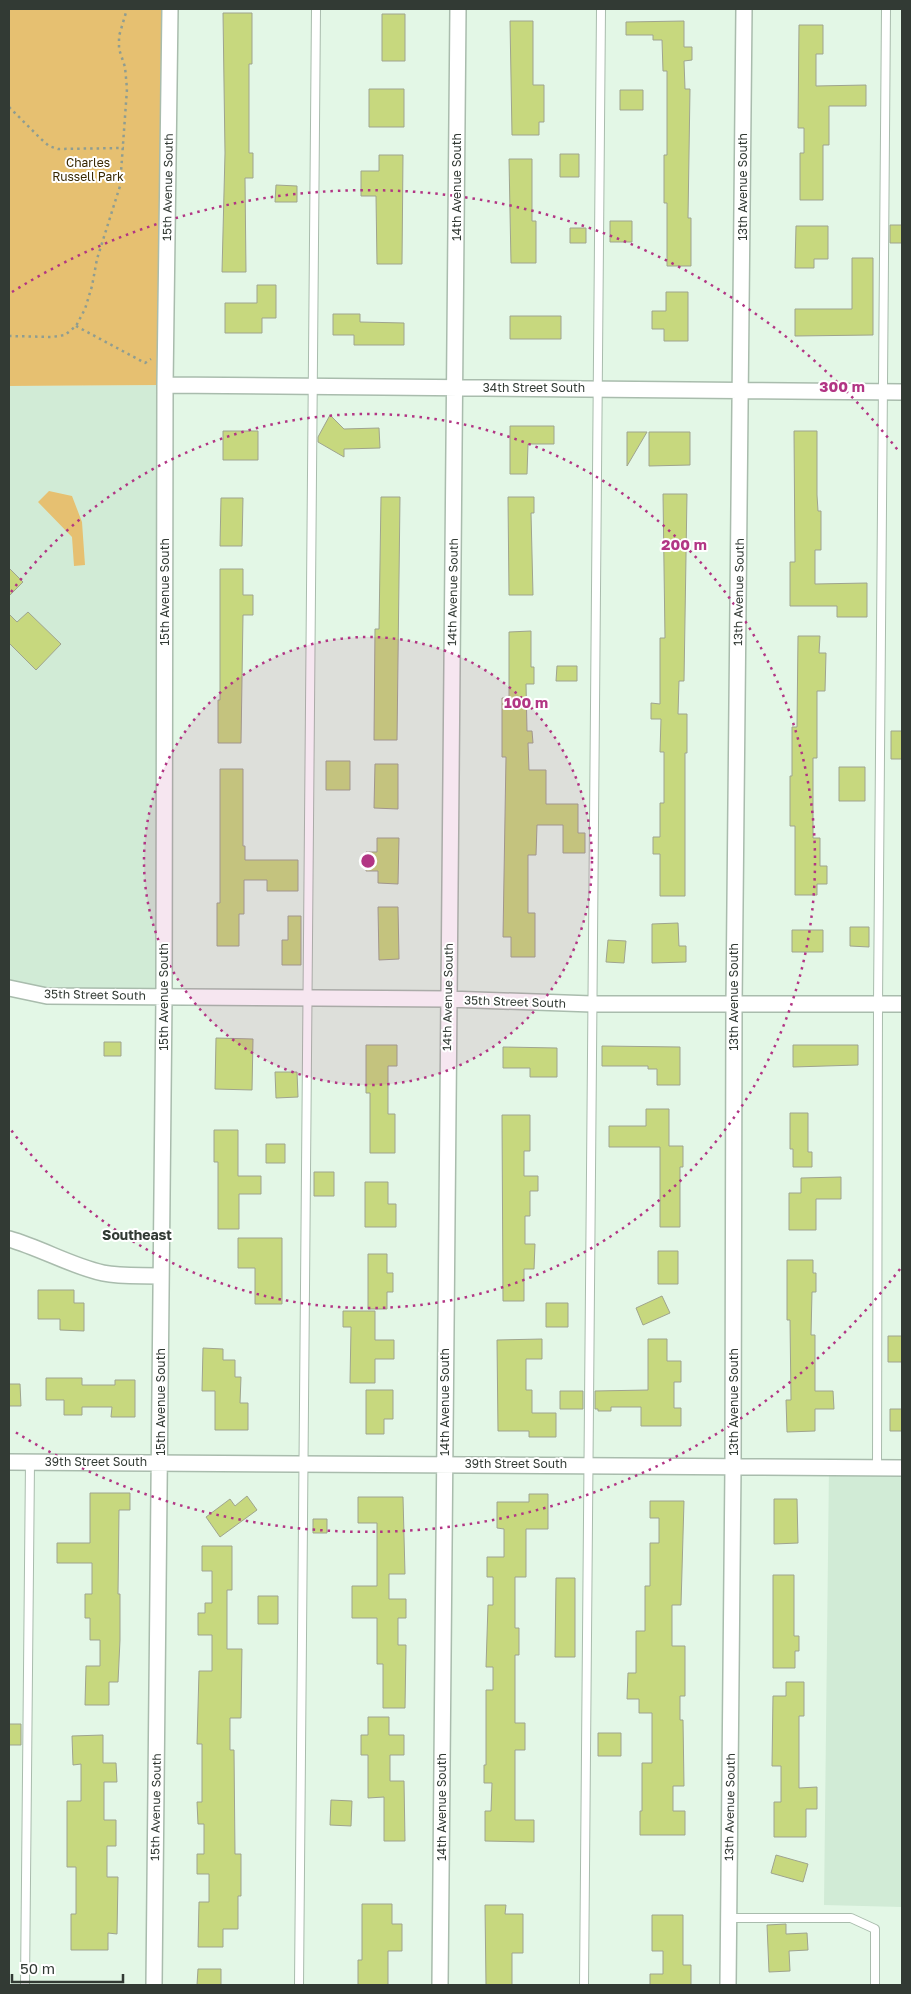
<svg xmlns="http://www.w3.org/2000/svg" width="911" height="1994" font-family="'Golos Text',sans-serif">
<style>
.built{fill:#d1ebd6}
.green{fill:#e6c071}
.building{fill:#c7d87e;stroke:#9fa48f}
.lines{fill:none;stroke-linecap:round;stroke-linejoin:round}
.service-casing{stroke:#a9bcad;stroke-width:10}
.minor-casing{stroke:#a9bcad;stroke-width:18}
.path{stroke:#8f9d91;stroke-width:2.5;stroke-dasharray:2.5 4;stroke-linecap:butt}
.service{stroke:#fff;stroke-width:8}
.minor{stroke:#fff;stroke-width:15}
.ring{fill:none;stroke:#b23584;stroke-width:2.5;stroke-dasharray:2.5 5}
.labels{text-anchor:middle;stroke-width:4;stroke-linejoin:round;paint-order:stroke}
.park-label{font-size:12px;fill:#372700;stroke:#fff}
.street-label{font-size:12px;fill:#323a34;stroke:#fff}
.neighbourhood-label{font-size:14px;font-weight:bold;fill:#323a34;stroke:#fff}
.centre{fill:#b23584;stroke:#fff;stroke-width:2.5}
.ring-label{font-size:15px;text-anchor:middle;font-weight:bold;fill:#b23584;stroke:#fff;stroke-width:4;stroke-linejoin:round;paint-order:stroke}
</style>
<rect width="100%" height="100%" fill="#e3f7e6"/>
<path class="built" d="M165 385 164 997 9 988V386Z
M829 1467 902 1468V1907L824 1905Z"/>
<path class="green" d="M9 9H169L165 385 9 386Z
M49 491 72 496 82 522 85 565 74 566 72 537 38 502Z"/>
<path class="building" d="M223 13H252V64H249V153H253V178H245L246 272H222L225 153Z
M382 14H405V61H382Z
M510 21H533V85H544V122H539V135H512Z
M684 21V47H692V60L684 61 685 89H690L688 218H691V266H667V203H664V155H667V71H663L662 40H653V35H626V22Z
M799 25H823V54H816V86L866 85V106H829V145H823V200H800V153H804V128H798Z
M369 89H404V127H369Z
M620 90H643V110H620Z
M560 154H579V177H560Z
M379 155H403L402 264H377L376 196H361V171H379Z
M509 159H532V221H536V263H511Z
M276 185 297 186V202H275Z
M610 221H632V242H610Z
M890 225H902V243H890Z
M796 226H828V259H814V268H795Z
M570 228H586V243H570Z
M852 258H873V335L795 336V309H852Z
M257 285H276V318H262V333H225V303H257Z
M666 292H688V341H664V329H652V311H666Z
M333 314H360V322L404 323V345H354V335H333Z
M510 316H561V339H510Z
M330 415 344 429 379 428 380 448 344 449V457L318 442V437Z
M510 426H554V444H528L527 474H510Z
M223 431H258V460H223Z
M794 431H817V495L818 511H821V550H815V584L867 583V617H837V606H790V562H795Z
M627 432H647L627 466Z
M649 432H690V465L649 466Z
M663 494H687L684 681H679L678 714H687V753H685V896H660V854H653V837H660V803H664V752H660L661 719H651V703L660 704V638H665Z
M381 497H400L397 740H374L375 629H379Z
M508 497H534V513H531L533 595H509Z
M221 498H243L242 546H220Z
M9 568 23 582 9 596Z
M220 569H243V595H253V615H243L241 743H218V700H220Z
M28 612 61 644 36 670 9 643V614L17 622Z
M531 631V667H534V684H526L527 731H532L533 743H528L529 770H546V804H578V833H585V853H563V825H537L536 855H528V913H535V957H511V937H503L506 757H502V698H509V632Z
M798 636H820L819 653H826L825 691H817V758H813V838H820V866H827V884H817V895H795V826H790V776H792V727H797Z
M557 666H577V681H556Z
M891 731H902V759H891Z
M326 761H350V790H326Z
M375 764H398V809L374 808Z
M839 767H865V801H839Z
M220 769H243V846H245V860H298V891H267V880H244V914H239V946H217V903H220Z
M377 838H399L398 884 378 883V871H366V852H377Z
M378 907H398L399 959 379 960Z
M288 916H301V965H282V940H288Z
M678 923 679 946H686V962L652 963V924Z
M850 927H869V947L850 946Z
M792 930H823V952H792Z
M608 940 626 941 624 963 606 962Z
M216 1038 253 1039 252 1090 215 1089Z
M104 1042H121V1056H104Z
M366 1045H397V1066H388V1114H395V1153H370V1093H366Z
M793 1045H858V1065L793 1067Z
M602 1046 680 1047V1085H657V1069H648V1066H602Z
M503 1047 557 1048V1077H530V1068H503Z
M275 1072H297L298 1097 276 1098Z
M646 1109H669V1146H683V1167H680V1227H660V1147H609V1126H646Z
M790 1113H808V1152H812V1167H793V1149H790Z
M502 1115H530V1151H524V1176H538V1191H530V1216H525V1244H535L534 1269H524V1301H503Z
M214 1130H238V1176H261V1194H239V1229H218V1162H214Z
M266 1144H285V1163H266Z
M314 1172H334V1196H314Z
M841 1177V1199H816V1230H789V1193H801V1178Z
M365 1182H388V1204H396V1227H365Z
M238 1238H282V1304H255V1268H238Z
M658 1251H678V1284H658Z
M368 1254H387V1273H393V1292H387V1309H368Z
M787 1260H813V1273H816V1292H812L811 1335H815V1391H833L834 1409H815V1431L787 1432 786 1400H791L790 1320H787Z
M38 1290H74V1303H84V1331L60 1330V1319H38Z
M662 1296 670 1313 643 1325 636 1308Z
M546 1303H568V1327H546Z
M343 1311H375V1340H394V1359H375V1383H350L351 1327H343Z
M888 1336H902V1362H888Z
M542 1339V1359H526V1390H532V1413H556V1437H529V1431H498L497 1340Z
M648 1339H667V1361H681V1382H674V1408H681V1426H641V1407H611V1411H598V1409H595V1391L648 1390Z
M203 1348 223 1349V1360H235V1377H241L240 1403H248V1430H215V1391H202Z
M46 1378H82V1385H115V1380H135V1417H111L112 1407H82V1415H64V1400H46Z
M9 1384H20L21 1406H9Z
M366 1390H393V1419H384V1434H366Z
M560 1391H583V1409H560Z
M890 1409H902V1431H890Z
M90 1493H130V1510H119L118 1594H120V1640L118 1682H109V1705H85L86 1666H100V1640H90V1618H85V1594H92V1563H57V1543H90Z
M529 1494H548V1529H526V1577H515V1628H519V1655H515V1723H525V1750H515V1820H534V1842L485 1841V1811H491L492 1783H484V1765H486V1690H493V1667H486L488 1605H493V1577H487V1557H504V1529L497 1528V1502H529Z
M247 1496 257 1510 220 1537 206 1517 230 1499 235 1506Z
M358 1497H403L405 1574H389V1599H406V1618H398V1645H406L405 1708H383V1664H377V1618H352V1586H377V1523H358Z
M774 1499H797L798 1543 774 1544Z
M650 1501H684L681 1605H672V1646H685V1696H680V1720H683L684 1786H673V1811H685V1835H640V1811H642V1763H652V1713H639V1699H627L628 1673H636V1631H645V1586H650V1543H659V1518H650Z
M313 1519H327V1533H313Z
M202 1546H232V1590H227V1649H242L241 1718H230V1750H234L235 1854H241V1896H238V1929H223V1947H198L199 1902H209V1874H197V1854H204V1824H198L197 1802H202V1744H197L199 1671H212V1635H198V1613H205V1603H212V1571H202Z
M773 1575H794V1636H799V1651H795V1668H773Z
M556 1578H575V1657H555Z
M258 1596H278V1624H258Z
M786 1682H804V1716H799V1788L817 1787V1809H806V1837H774V1802H781V1766H772L773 1696H786Z
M368 1717H389V1735H404V1755H390V1781H404L405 1841H384V1797L368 1798V1755H361V1735H368Z
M9 1724H21V1745H9Z
M598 1733H621V1756H598Z
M103 1735V1763H116L117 1782H104V1820H116V1846H107V1877H118L117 1934 108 1933V1950H71V1914H76V1867H67V1801H81V1764L73 1765 72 1736Z
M331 1800 352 1801 351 1826 330 1825Z
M776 1855 808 1864 803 1882 771 1873Z
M362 1904H392V1924H402V1951H388V1985H358V1960H362Z
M485 1905H506L505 1914H523V1953H512V1985H486Z
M652 1915H683V1965H691V1985H650V1974H663V1951H652Z
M786 1924V1934L807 1933 808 1950 789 1951 790 1971 769 1972 767 1925Z
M198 1969H221V1985H197Z"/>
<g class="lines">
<defs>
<path id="service" d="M877 1467 878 1004 886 9
M729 1918H851L875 1929V1985
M25 1985 30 1462
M299 1985 316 9
M584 1985 601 9"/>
<path id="minor" d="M165 385 902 392
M9 988 47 996 448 999 592 1004H902
M9 1239C41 1248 71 1266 103 1273 122 1277 143 1275 161 1276
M9 1462 902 1468
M154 1985 164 997 165 385 170 9
M440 1985 458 9
M728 1985 733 1467 734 1003 744 9"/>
</defs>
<use href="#service" class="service-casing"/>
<use href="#minor" class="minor-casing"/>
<path class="path" d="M9 107 41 139 49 146 58 149 124 148
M76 326 145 363 151 359
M9 336 52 337 65 335 76 326 85 309 92 286 97 259 120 186 127 89 125 67 119 49V36L127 9"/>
<use href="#service" class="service"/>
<use href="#minor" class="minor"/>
</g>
<circle cx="368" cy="861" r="224" fill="#b23584" fill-opacity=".12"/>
<g class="ring">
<circle cx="368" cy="861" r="224"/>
<path d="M11 592A447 447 0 1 1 11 1130"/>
<path d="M900 1269A671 671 0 0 1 12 1430M12 292A671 671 0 0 1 900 453"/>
</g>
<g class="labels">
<g class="park-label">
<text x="88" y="167">Charles<tspan x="88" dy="14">Russell Park</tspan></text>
</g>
<g class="street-label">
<text transform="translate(168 187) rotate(-89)" y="4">15th Avenue South</text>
<text transform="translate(457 187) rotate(-90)" y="4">14th Avenue South</text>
<text transform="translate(743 187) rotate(-90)" y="4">13th Avenue South</text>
<text x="534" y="392">34th Street South</text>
<text transform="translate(165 592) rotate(-90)" y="4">15th Avenue South</text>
<text transform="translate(453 592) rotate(-89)" y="4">14th Avenue South</text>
<text transform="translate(739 592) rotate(-89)" y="4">13th Avenue South</text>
<text transform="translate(95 995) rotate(1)" y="4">35th Street South</text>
<text transform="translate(164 997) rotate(-90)" y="4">15th Avenue South</text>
<text transform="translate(448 997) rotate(-89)" y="4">14th Avenue South</text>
<text transform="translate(734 997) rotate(-90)" y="4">13th Avenue South</text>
<text transform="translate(515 1002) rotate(2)" y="4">35th Street South</text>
<text transform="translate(161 1402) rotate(-90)" y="4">15th Avenue South</text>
<text transform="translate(445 1402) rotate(-90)" y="4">14th Avenue South</text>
<text transform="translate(734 1402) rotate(-90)" y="4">13th Avenue South</text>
<text x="96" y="1466">39th Street South</text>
<text x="516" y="1468">39th Street South</text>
<text transform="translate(156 1807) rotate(-89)" y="4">15th Avenue South</text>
<text transform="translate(442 1807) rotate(-90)" y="4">14th Avenue South</text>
<text transform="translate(730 1807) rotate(-89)" y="4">13th Avenue South</text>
</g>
<g class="neighbourhood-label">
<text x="137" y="1240">Southeast</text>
</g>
</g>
<circle cx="368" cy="861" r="8" class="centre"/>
<g class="ring-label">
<text x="842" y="392">300 m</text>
<text x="684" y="550">200 m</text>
<text x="526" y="708">100 m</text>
</g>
<rect width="911" height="1994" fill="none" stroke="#323a34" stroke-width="20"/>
<path d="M12 1974v8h111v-8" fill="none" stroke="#323a34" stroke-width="2.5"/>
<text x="20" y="1974" font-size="15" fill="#323a34" stroke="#ffffff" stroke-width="4" paint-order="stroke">50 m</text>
</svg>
